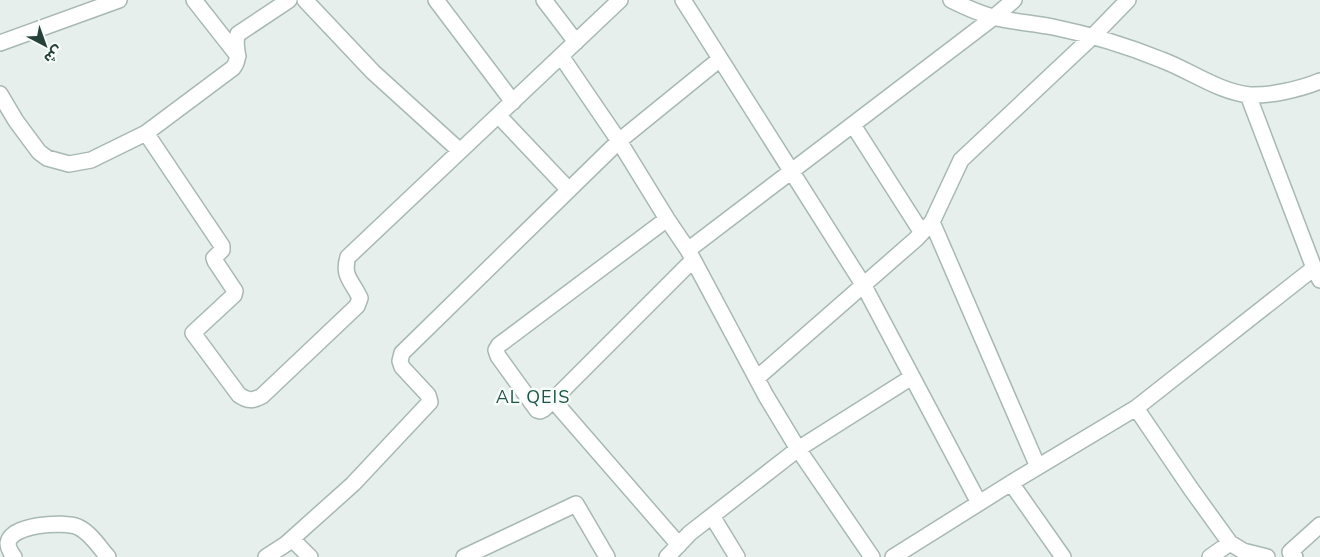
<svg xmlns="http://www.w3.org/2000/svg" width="1320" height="557" font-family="'Nunito Sans','Noto Sans Arabic',sans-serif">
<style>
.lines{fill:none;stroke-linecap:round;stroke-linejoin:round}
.street-casing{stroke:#a8b8b2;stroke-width:18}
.street{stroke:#fff;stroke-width:15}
.labels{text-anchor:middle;stroke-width:5;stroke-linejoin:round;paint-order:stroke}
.quarter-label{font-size:18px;letter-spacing:1px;fill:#1f5548;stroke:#f7fbf9}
</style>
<rect width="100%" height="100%" fill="#e6efeb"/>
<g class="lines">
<defs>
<path id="street" d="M194 0 238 56
M305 0 373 72 460 151
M436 0 513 102
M544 0 576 42
M683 0 864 286 979 503
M951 0C965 7 978 13 993 17 1013 22 1033 23 1053 27 1087 34 1130 47 1162 60 1191 71 1219 92 1250 95 1270 96 1301 89 1320 81
M0 43 119 0
M561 56 619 141 667 219 688 250 766 396 798 449 872 557
M0 94 16 121 39 152 47 158 69 164 91 160 146 133 233 68C243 55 232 46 238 34L289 0
M1248 95 1314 268 1320 280
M498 115 569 190
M853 125 922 233
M146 133 222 246V250L214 258 215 261 235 291 234 295 193 333 239 395C248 401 253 401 262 396L357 306 360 298C352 281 342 276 348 257L620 0
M667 219 499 345 496 350 498 356 537 410 540 411 544 409 693 260
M932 222 1038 467
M688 250 994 17 1014 0
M757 378 916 239 932 222 961 160 1092 37 1128 0
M553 400 679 545
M1136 408 1314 268
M1011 483 1063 557
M712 516 737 557
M292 539 310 557
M14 557C11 553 8 549 8 543 11 524 64 521 78 527 91 533 99 547 108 557
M266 557 286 544 353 484 430 402 428 395 402 367 400 361 402 353 619 141 720 59
M464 557 576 504 607 557
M667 557 690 533 798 449 912 377
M893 557 1011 483 1136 408 1191 489 1230 543 1243 551 1267 557
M1210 557 1230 543
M1295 557 1290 552 1320 525"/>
</defs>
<use href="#street" class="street-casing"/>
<use href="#street" class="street"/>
</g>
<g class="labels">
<g class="quarter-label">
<text x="533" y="403">AL QEIS</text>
</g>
</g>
<g transform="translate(45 45) rotate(139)" stroke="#f7fbf9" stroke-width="4" paint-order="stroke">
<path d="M0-4L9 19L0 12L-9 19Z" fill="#24423a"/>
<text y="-8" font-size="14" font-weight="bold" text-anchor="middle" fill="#24423a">ش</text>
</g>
</svg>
